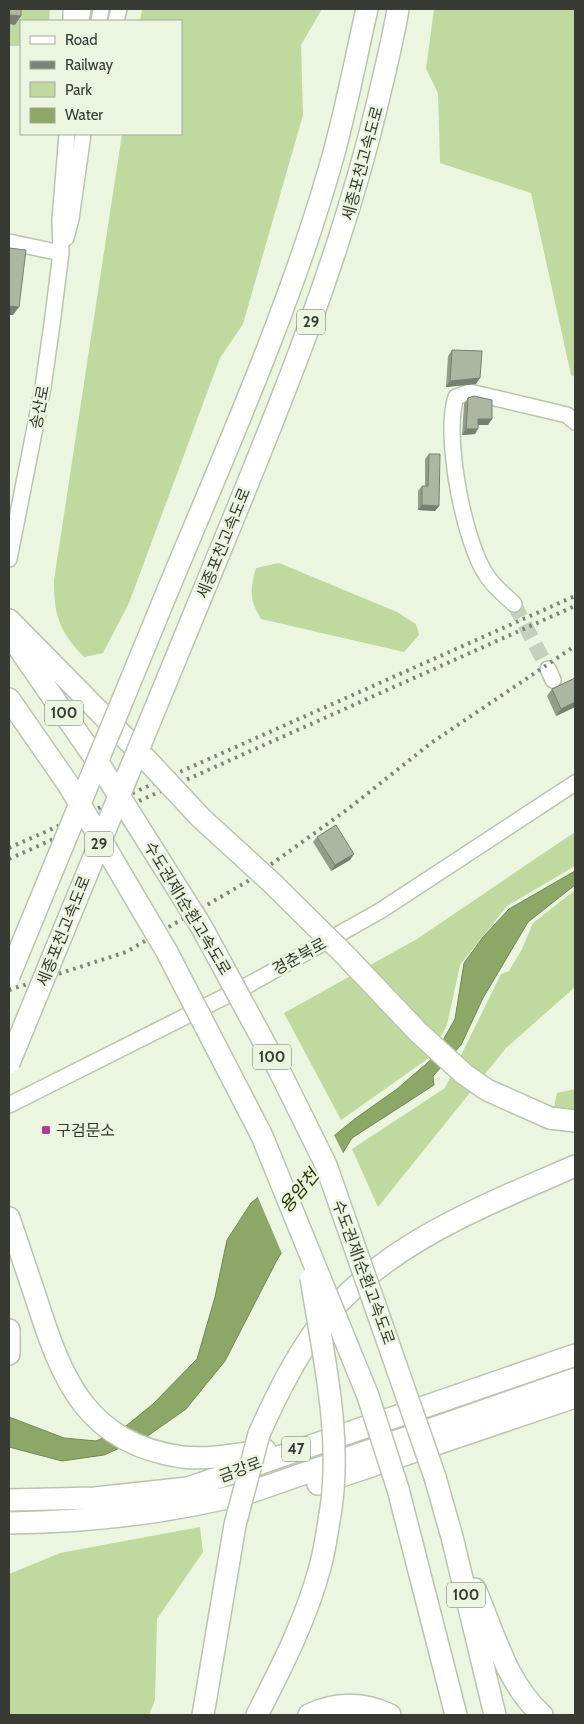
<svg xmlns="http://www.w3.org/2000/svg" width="584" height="1724" font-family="Cabin,'Noto Sans KR',sans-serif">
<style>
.green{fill:#c0d99f}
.water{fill:#8da767;stroke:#738757}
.pier{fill:#ebf5df}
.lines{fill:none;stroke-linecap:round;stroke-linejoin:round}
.minor-tunnel{stroke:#c7d0bd;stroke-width:15;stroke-dasharray:15 8;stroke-linecap:butt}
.minor-casing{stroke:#bac4af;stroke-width:18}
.highway-casing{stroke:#bac4af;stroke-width:24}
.minor{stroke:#fff;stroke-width:15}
.highway{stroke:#fff;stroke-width:21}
.rail{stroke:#7d8376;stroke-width:4;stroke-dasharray:2.5 5;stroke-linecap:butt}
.highway-bridge-casing{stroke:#bac4af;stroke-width:24;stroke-linecap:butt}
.highway-bridge{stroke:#fff;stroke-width:21}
.wall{fill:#949d8a}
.shaded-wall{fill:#787f71}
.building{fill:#acb6a1;stroke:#787f71}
.poi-dot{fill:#af3c97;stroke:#ebf5df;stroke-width:2}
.labels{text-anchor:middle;stroke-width:5;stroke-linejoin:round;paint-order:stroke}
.shield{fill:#ebf5df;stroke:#6d7367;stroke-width:1}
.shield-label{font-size:15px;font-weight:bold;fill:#373b33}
.street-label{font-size:16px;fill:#373b33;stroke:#ebf5df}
.poi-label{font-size:16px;fill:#373b33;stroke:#ebf5df;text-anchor:start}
.water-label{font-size:18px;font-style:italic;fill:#263605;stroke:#ebf5df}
</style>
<rect width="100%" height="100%" fill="#ebf5df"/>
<path class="green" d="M9 9H50L49 21H21V46H9Z
M142 9H322L301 45 303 115 243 324 220 358 129 603 103 653 84 657C59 631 54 616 54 580L122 134H181V21H140Z
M434 9H575V377L571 375 531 193 440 163 438 93 426 69Z
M279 563 397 612 416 624 419 635 404 652 261 619C249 599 250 590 256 568Z
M575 832V866L507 906 460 965 447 1025 429 1058 341 1120 284 1013 417 939Z
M575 890V987L506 1048 378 1207 352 1149 445 1088 501 974 509 971 522 949 533 923Z
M575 1089V1110L554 1107 557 1093Z
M200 1527 203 1552 157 1619 155 1700 149 1715H9V1574L60 1553Z"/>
<path class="water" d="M575 871V885L528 922 483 998 461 1045 433 1076 434 1085 352 1138 277 1260 225 1361 186 1409 149 1435 104 1455 62 1461 9 1447V1417L64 1438 96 1441 121 1430 153 1404 197 1359 215 1297 227 1240 251 1203 356 1118 397 1089 433 1058 455 1019 464 963 483 937 509 909Z"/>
<path class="pier" d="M333 1133 344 1155 283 1256 257 1195Z"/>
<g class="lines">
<path class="minor-tunnel" d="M514 604 548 669"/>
<defs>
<path id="minor" d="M71 21V9
M81 21 83 9
M99 21 101 9
M116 21 119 9
M66 238 71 219 83 134
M9 242 61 253
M9 559 43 387 52 324 61 253 60 220 67 134
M514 604C505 595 494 587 487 576 464 543 443 435 456 397L470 392 567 415 575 422
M548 669 553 680
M9 1105 250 984 380 911 575 783"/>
<path id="highway" d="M163 602C222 459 287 316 330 167 345 116 355 61 367 9
M9 620 146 759
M190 624C260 453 335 282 378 101 385 70 393 40 398 9
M9 634 99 764
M9 699 68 784
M550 1118 575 1121
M9 1218C18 1245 27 1271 36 1298 62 1380 86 1443 182 1457 210 1460 238 1454 265 1450
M9 1330V1354
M259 1434C275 1398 292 1363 315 1331 378 1245 482 1207 575 1166
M435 1477 452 1537 495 1715
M318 1484 575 1397
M398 1489 456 1715
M9 1500 95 1498 188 1488 575 1355
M9 1523C91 1522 171 1513 251 1492L575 1379
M475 1589C494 1632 506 1683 542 1715
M203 1715 235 1525
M257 1715C281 1668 306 1620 320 1567 325 1550 327 1532 330 1515
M309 1715C335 1702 364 1702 390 1715"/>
</defs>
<use href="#minor" class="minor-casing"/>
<use href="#highway" class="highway-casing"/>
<use href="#minor" class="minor"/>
<use href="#highway" class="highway"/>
<path class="rail" d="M9 848 575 596
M9 859 575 606
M9 990 126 952 248 881 348 809 431 743 575 646"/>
<defs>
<path id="highway-bridge" d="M146 759 201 818 271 882 346 956 418 1032 464 1074 487 1090 550 1118
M99 764 201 926 279 1070 326 1165 435 1477
M68 784 167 952 262 1136 368 1396 398 1489
M9 976 163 602
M9 1063 190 624
M311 1278C323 1355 343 1437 330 1515
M235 1525 259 1434"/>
</defs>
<use href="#highway-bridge" class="highway-bridge-casing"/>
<use href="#highway-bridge" class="highway-bridge"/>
</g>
<path class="wall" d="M452 350 476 384 446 387 448 356Z
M468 398 488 425H478L475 434 462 435 464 404Z
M429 454 439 506 435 511 418 510V491L422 486H425V459Z
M575 678V707L556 716 547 696 552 689Z
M317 837 350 860 331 871 313 842Z"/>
<path class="shaded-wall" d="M9 15 21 16 15 25 9 24Z
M9 306 19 307 13 315H9Z
M480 378 476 384 446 387 450 381Z
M478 419H492L488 425H474Z
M466 429H478L475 434 462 435Z
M422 505 439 506 435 511 418 510Z
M575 702V707L556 716 561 709Z
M354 854 350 860 331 871 335 865Z"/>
<path class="building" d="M9 9H21V16L9 15Z
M9 248 26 250 19 307 9 306Z
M452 350 482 351 480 378 450 381Z
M474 396 492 400V419H478V429H466L468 398Z
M429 454H440L439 506 422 505V486H428Z
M575 678V702L561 709 552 689Z
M336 825 354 854 335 865 317 837Z"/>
<rect class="poi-dot" x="41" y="1125" width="10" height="10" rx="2.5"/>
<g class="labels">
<g class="shield">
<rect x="297" y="309.5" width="28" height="25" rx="4"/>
<rect x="45" y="700.5" width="38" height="25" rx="4"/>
<rect x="85" y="831.5" width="28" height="25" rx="4"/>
<rect x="253" y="1044.5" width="38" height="25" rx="4"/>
<rect x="282" y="1436.5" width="28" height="25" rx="4"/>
<rect x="447" y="1582.5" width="38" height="25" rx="4"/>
</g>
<g class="shield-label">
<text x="311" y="327">29</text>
<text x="64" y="718">100</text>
<text x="99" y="849">29</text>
<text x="272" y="1062">100</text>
<text x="296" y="1454">47</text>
<text x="466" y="1600">100</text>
</g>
<g class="street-label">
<text transform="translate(362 163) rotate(-75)" y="6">세종포천고속도로</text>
<text transform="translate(39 407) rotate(-79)" y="6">송산로</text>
<text transform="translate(223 543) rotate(-68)" y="6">세종포천고속도로</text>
<text transform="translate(188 908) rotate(59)" y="6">수도권제1순환고속도로</text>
<text transform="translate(63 931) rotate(-68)" y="6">세종포천고속도로</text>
<text transform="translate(299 956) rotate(-29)" y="6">경춘북로</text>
<text transform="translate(364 1272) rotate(70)" y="6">수도권제1순환고속도로</text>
<text transform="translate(240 1469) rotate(-20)" y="6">금강로</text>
</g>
<g class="poi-label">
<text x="56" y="1136">구검문소</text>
</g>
<g class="water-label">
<text transform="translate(299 1191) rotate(-50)" y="6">용암천</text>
</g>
</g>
<rect width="584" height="1724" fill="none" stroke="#373b33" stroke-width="20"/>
<rect x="20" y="20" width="162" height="115" fill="#ebf5df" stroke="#a3ab9a"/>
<rect x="30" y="36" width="25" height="8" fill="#ffffff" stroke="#a3ab9a"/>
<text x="65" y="45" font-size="15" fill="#373b33">Road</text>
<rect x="30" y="61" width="25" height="8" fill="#7d8376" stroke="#a3ab9a"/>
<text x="65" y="70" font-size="15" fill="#373b33">Railway</text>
<rect x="30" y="82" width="25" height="15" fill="#c0d99f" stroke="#a3ab9a"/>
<text x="65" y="95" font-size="15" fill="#373b33">Park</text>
<rect x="30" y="108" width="25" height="15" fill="#8da767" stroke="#a3ab9a"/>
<text x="65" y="120" font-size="15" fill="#373b33">Water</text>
</svg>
